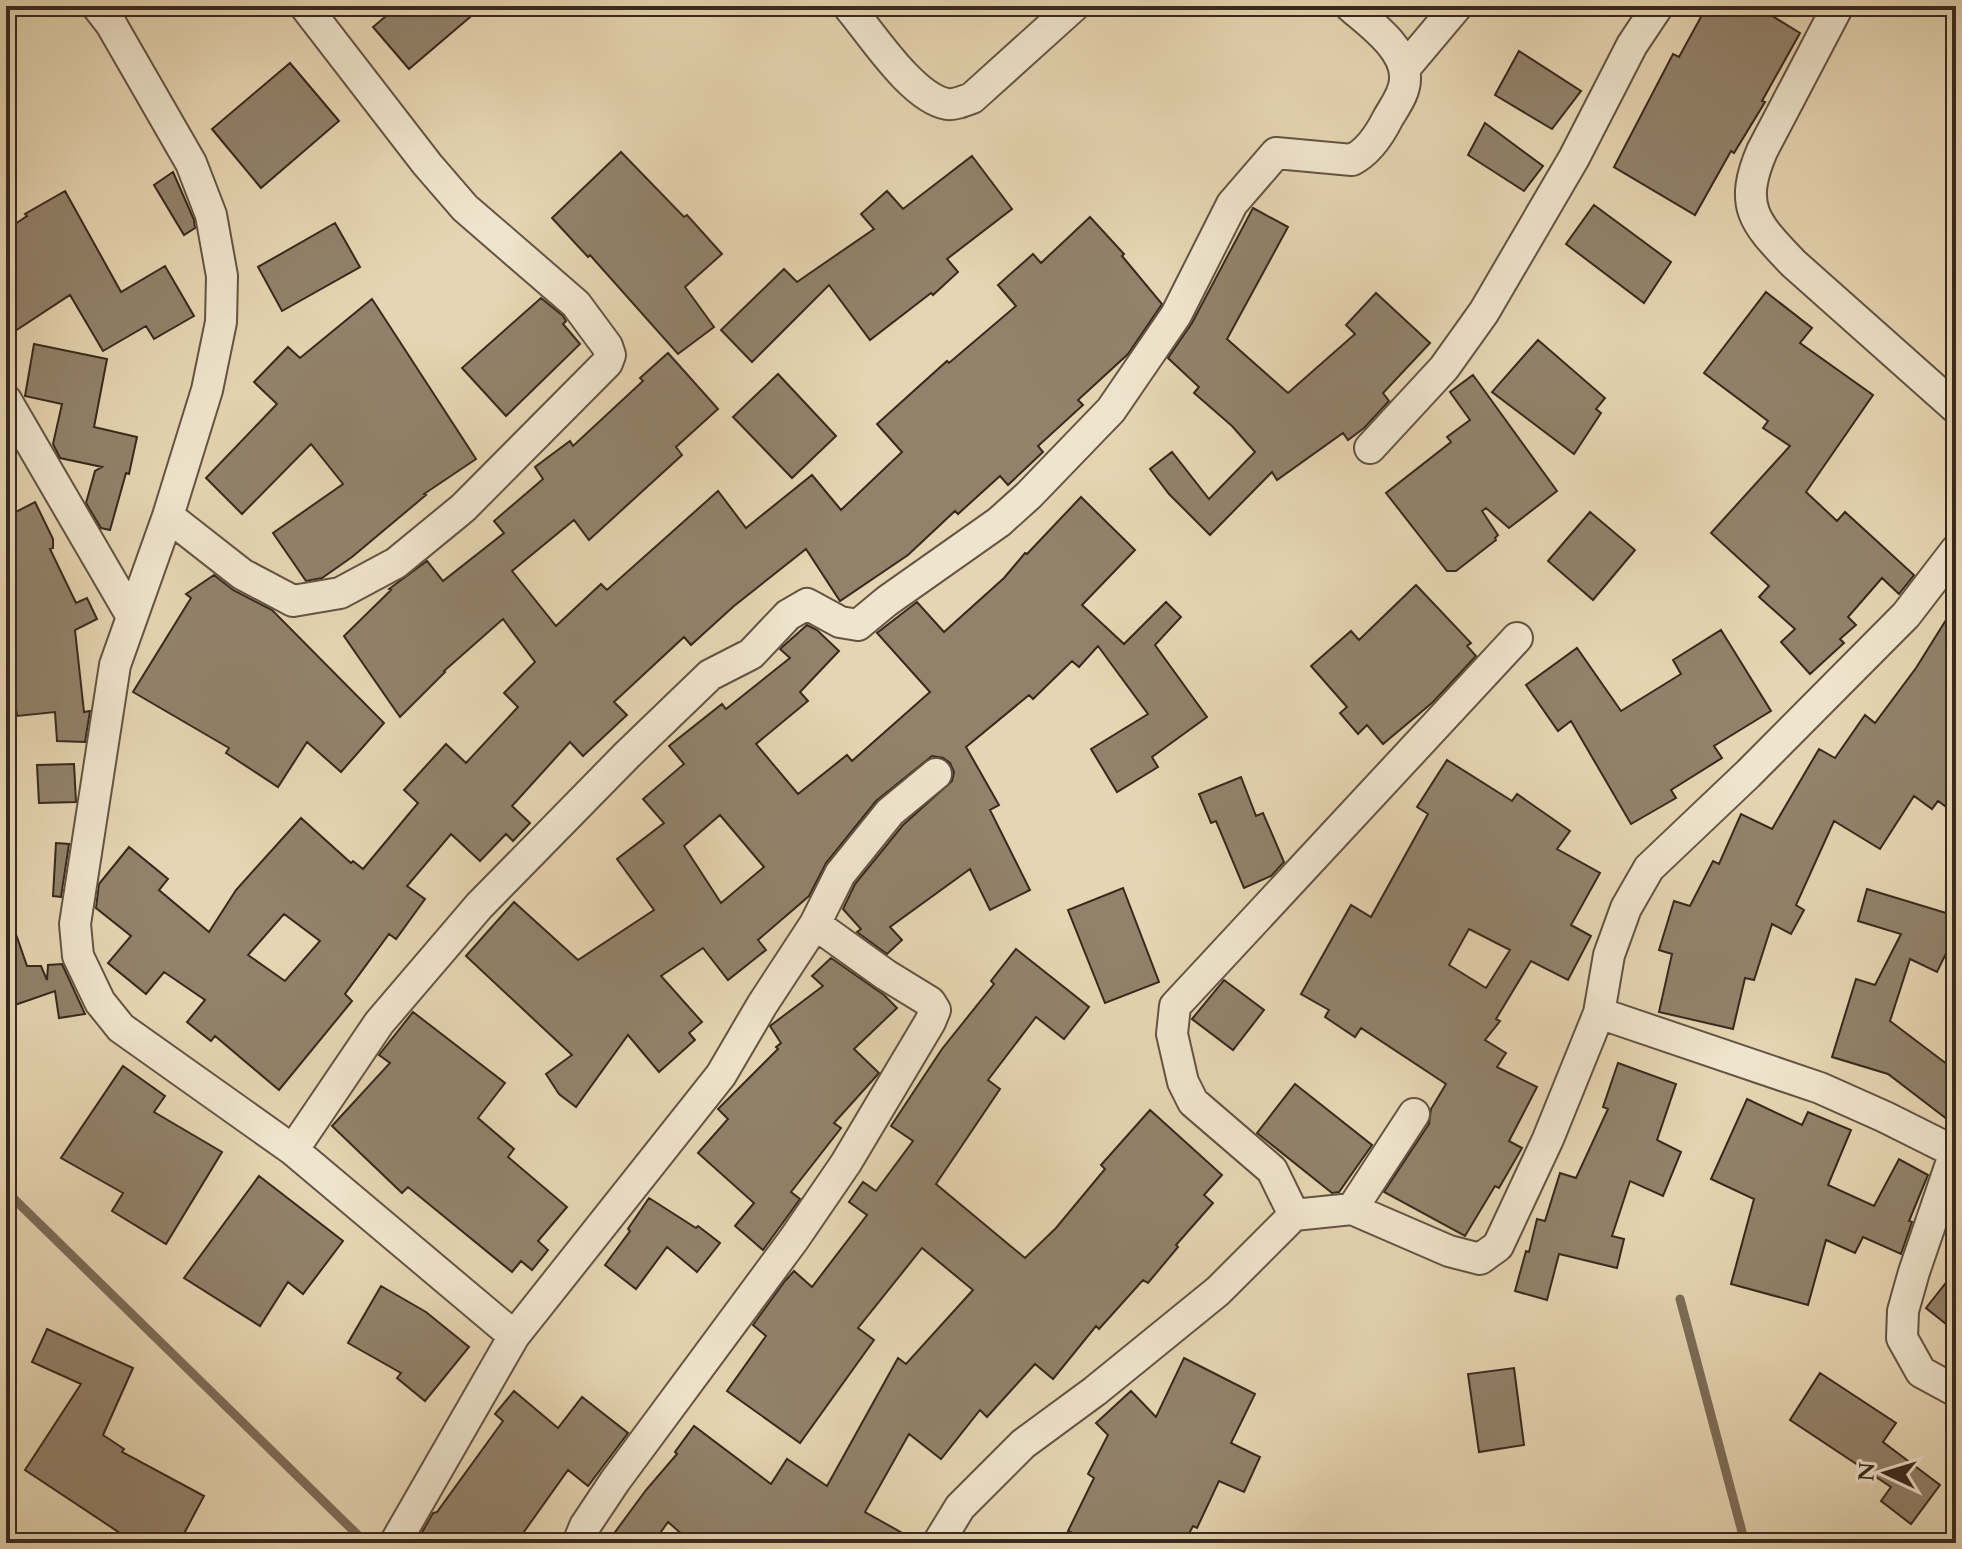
<svg xmlns="http://www.w3.org/2000/svg" width="1962" height="1549" font-family="Cardo,serif">
<style>
.lines{fill:none;stroke-linecap:round;stroke-linejoin:round}
.stream{stroke:#7c6d59;stroke-width:9}
.building{fill:#92826b;stroke:#37291e;stroke-width:2;fill-rule:evenodd}
.minor-casing{stroke:#635443;stroke-width:34}
.minor{stroke:#efe4cd;stroke-width:30}
</style>
<rect width="100%" height="100%" fill="#e6d5b2"/>
<filter id="stains"><feTurbulence type="fractalNoise" baseFrequency=".0025" numOctaves="4"/><feColorMatrix values="0 0 0 0 .2 0 0 0 0 .09 0 0 0 0 .02 0 0 0 .5 -.17"/></filter>
<radialGradient id="worn" r=".72"><stop offset=".6" stop-color="#630" stop-opacity="0"/><stop offset="1" stop-color="#630" stop-opacity=".3"/></radialGradient>
<g class="lines">
<path class="stream" d="M6 1196H11L366 1543
M1680 1299 1745 1543"/>
</g>
<path class="building" d="M398 6H483L409 69 373 27Z
M1707 6H1756L1800 33 1762 101 1765 102 1734 153 1731 151 1695 215 1614 167 1673 54 1679 57Z
M1519 51 1581 91 1552 129 1495 95Z
M290 63 339 121 261 188 212 129Z
M1485 123 1543 166 1524 191 1468 155Z
M621 152 684 217 687 215 722 254 685 287 714 327 678 354 590 255 588 257 552 218Z
M972 156 1012 209 947 259 958 272 933 295 931 293 870 340 829 285 752 362 721 330 784 269 797 282 874 229 861 214 887 191 903 209Z
M173 172 194 220 195 228 184 235 154 185Z
M65 191 121 292 165 266 194 316 154 339 146 326 103 351 70 295 6 337V230L27 216 25 214Z
M1594 205 1671 262 1644 303 1566 244Z
M1253 208 1288 227 1227 339 1288 393 1355 334 1346 325 1376 293 1430 343 1383 393 1389 401 1364 428 1348 440 1343 433 1277 480 1272 472 1210 535 1169 494 1150 469 1172 452 1209 499 1255 452 1232 426 1194 393 1199 387 1168 358 1192 323Z
M1090 217 1124 254 1122 256 1162 304 1128 354 1078 400 1083 405 1038 446 1043 452 1008 485 1000 476 958 514 955 511 908 555 840 601 806 549 734 606 691 645 684 637 614 702 627 715 583 756 570 742 512 806 530 823 513 841 506 834 480 861 451 834 407 886 425 899 396 939 389 934 345 994 352 1001 279 1090 215 1036 211 1041 187 1022 205 1000 164 972 146 994 108 963 131 936 96 908 99 884 129 847 168 879 159 890 209 932 236 890 301 818 351 863 353 861 363 869 418 803 404 790 446 744 466 763 518 707 504 693 535 662 503 619 444 671 445 672 400 717 344 636 391 590 389 589 427 561 443 581 504 533 494 521 543 479 535 467 570 441 573 446 643 381 640 378 668 353 718 409 676 447 682 455 589 540 574 520 512 571 556 626 601 584 607 590 718 491 746 528 812 475 841 510 902 452 877 424 947 361 949 363 1016 306 998 285 1033 254 1041 263ZM284 914 320 941 285 981 248 955Z
M335 223 360 267 282 311 258 267Z
M1766 292 1812 328 1800 343 1873 395 1806 492 1837 521 1845 512 1914 575 1899 594 1882 578 1848 617 1856 625 1840 639 1844 643 1810 674 1781 642 1795 629 1759 597 1769 586 1711 533 1790 446 1763 428 1768 421 1704 373Z
M541 298 563 316 566 321 563 324 580 344 506 416 462 368Z
M372 299 476 459 424 494 426 495 352 557 322 578 306 581 273 533 343 484 311 444 242 514 206 478 277 404 254 382 288 347 300 358Z
M1538 340 1605 398 1596 409 1601 413 1574 454 1492 392Z
M34 344 107 359 94 427 137 437 129 474 126 473 110 530 101 528 86 503 95 471 102 467 60 458 53 444 62 404 25 396Z
M778 374 836 436 792 478 733 417Z
M1473 375 1557 491 1509 528 1486 508 1482 511 1498 535 1495 538 1496 540 1456 571H1447L1386 493 1451 442 1447 437 1470 420 1450 392Z
M1081 497 1135 550 1082 605 1124 644 1166 602 1181 617 1155 645 1207 717 1152 757 1158 767 1117 792 1091 749 1148 714 1098 646 1079 667 1072 661 1033 699 1029 695 966 747 999 805 990 810 1030 890 990 910 970 869 890 927 902 940 887 954 857 932 861 929 843 909 855 884 903 825 952 781 954 772 950 763 943 758 932 756 876 801 826 863 809 896 758 940 766 950 728 980 703 948 661 976 702 1022 689 1033 695 1040 659 1072 628 1035 576 1107 559 1094 546 1074 572 1055 466 956 514 902 578 960 654 910 617 859 664 823 643 799 684 764 669 746 722 704 726 709 790 658 780 649 807 625 817 630 839 651 800 692 808 701 756 744 798 794 847 755 852 761 930 692 877 633 917 602 944 632 1004 578 1025 553 1027 554ZM720 815 764 867 721 903 684 846Z
M35 502 53 539V548L50 549 76 603 87 598 97 619 75 630 84 712 90 711 85 742 57 741 55 712 17 716 10 660 6 662V517Z
M1590 512 1635 550 1593 600 1548 561Z
M214 575 233 590 272 610 384 723 341 772 307 742 278 787 226 753 229 748 133 692 191 598 186 594Z
M1416 585 1471 643 1467 646 1476 656 1433 702 1383 744 1367 725 1358 734 1340 713 1347 707 1311 666 1351 631 1359 640Z
M1956 604V814L1938 801 1932 809 1914 796 1880 849 1834 821 1796 905 1804 910 1791 934 1772 924 1754 980 1745 978 1733 1029 1659 1012 1672 954 1659 950 1674 901 1690 906 1713 861 1719 864 1741 814 1772 829 1819 749 1835 758 1865 715 1875 723 1916 668Z
M1721 630 1771 711 1714 746 1722 758 1671 790 1676 798 1631 824 1571 721 1558 731 1526 685 1577 648 1621 711 1681 674 1673 660Z
M1447 760 1512 801 1517 794 1570 831 1557 849 1600 873 1571 925 1591 936 1568 980 1531 961 1496 1019 1500 1021 1485 1040 1506 1053 1497 1067 1537 1087 1509 1141 1522 1148 1499 1188 1495 1186 1465 1236 1384 1192 1429 1124 1431 1109 1446 1084 1361 1028 1355 1037 1325 1017 1329 1010 1301 994 1351 905 1371 917 1428 814 1417 807ZM1469 929 1510 950 1486 988 1449 965Z
M74 764 76 802 39 803 37 765Z
M1241 777 1256 816 1263 813 1284 862 1271 876 1244 888 1216 821 1211 823 1199 794Z
M56 843 69 844 61 897 53 896Z
M1123 888 1159 982 1105 1003 1068 910Z
M1867 889 1956 916V933L1937 972 1910 959 1890 1021 1956 1071V1126L1888 1074 1832 1057 1856 979 1875 985 1901 934 1858 921Z
M10 917 27 966H41L47 980 48 965 62 964 85 1014 59 1018 55 991 6 1008V918Z
M1016 949 1089 1007 1064 1039 1036 1017 988 1080 1000 1089 936 1184 1025 1258 1056 1228 1105 1169 1101 1165 1150 1110 1222 1175 1204 1195 1213 1203 1176 1245 1178 1247 1148 1283 1143 1280 1099 1329 1096 1326 1053 1379 1035 1364 987 1417 980 1410 941 1459 909 1434 865 1512 920 1543H692L668 1522 653 1543H607L646 1490 677 1454 675 1452 694 1426 771 1484 787 1459 827 1486 898 1358 906 1364 973 1290 922 1248 858 1328 874 1340 800 1443 727 1391 766 1336 753 1325 785 1281 794 1271 812 1287 867 1215 849 1202 863 1182 876 1191 913 1141 891 1126 942 1049 994 984 991 981Z
M831 958 884 995 897 1008 854 1049 879 1073 834 1123 841 1128 791 1192 800 1199 763 1250 735 1226 754 1203 698 1153 728 1119 718 1109 778 1049 776 1047 781 1043 770 1026 823 986 812 976Z
M1224 980 1264 1010 1233 1050 1192 1019Z
M413 1012 505 1083 478 1118 514 1149 508 1157 567 1207 538 1241 548 1250 532 1270 521 1261 512 1272 408 1187 402 1193 332 1126 390 1063 379 1055Z
M1618 1063 1676 1084 1657 1140 1681 1152 1663 1196 1630 1181 1612 1236 1624 1239 1617 1268 1559 1254 1547 1300 1515 1291 1526 1251 1529 1252 1537 1219 1545 1221 1560 1173 1576 1178 1608 1109 1603 1107Z
M123 1066 165 1096 154 1112 222 1152 166 1244 112 1211 123 1193 61 1158Z
M1295 1084 1372 1145 1339 1192 1332 1193 1257 1133Z
M1747 1099 1802 1125 1808 1112 1851 1130 1828 1185 1874 1206 1899 1159 1928 1175 1909 1221 1912 1222 1901 1254 1863 1237 1855 1253 1826 1240 1808 1305 1731 1284 1754 1199 1711 1179Z
M259 1176 343 1241 303 1294 288 1282 260 1326 184 1278Z
M649 1198 696 1228 698 1226 720 1243 697 1272 667 1247 636 1289 605 1265 630 1231 628 1229Z
M1956 1270V1332L1926 1308Z
M381 1286 426 1312 469 1347 425 1401 397 1378 401 1373 348 1343Z
M47 1329 133 1368 103 1435 124 1449 122 1452 204 1496 179 1543H135L25 1470 81 1384 32 1362Z
M1184 1358 1255 1394 1231 1443 1260 1457 1244 1492 1219 1481 1197 1528 1193 1526 1184 1543H1093L1068 1531 1094 1478 1088 1474 1108 1435 1096 1423 1131 1391 1156 1417Z
M1514 1368 1524 1445 1479 1452 1468 1374Z
M1820 1373 1896 1423 1883 1442 1940 1485 1911 1524 1881 1501 1891 1487 1790 1420Z
M514 1391 558 1428 582 1397 628 1433 588 1486 568 1470 516 1543H416L433 1513 437 1512 503 1421 495 1414Z"/>
<g class="lines">
<defs>
<path id="minor" d="M97 6 111 24 191 163 211 215 222 276 221 322 207 390 168 516 115 665 75 924 78 956 100 1002 121 1028 293 1150 514 1336
M848 6C871 33 912 98 947 104 954 105 964 101 972 98L1074 6
M1838 6 1762 151C1738 207 1755 223 1793 263L1956 408
M1404 69 1457 6
M6 400 131 615
M1370 448 1444 368 1484 312 1574 158 1632 45 1658 6
M168 516 242 574 293 601 340 593 396 563 463 508 607 363 610 355 607 346 576 304 465 208 427 164 305 6
M1599 1013 1820 1088 1885 1117 1955 1152 1914 1272 1903 1311 1902 1338 1921 1372 1956 1391
M293 1150 379 1023 479 906 627 755 710 675 751 654 788 615 807 604 840 622 858 625 887 601 999 522 1029 495 1111 410 1176 315 1232 204 1276 153 1352 160C1368 152 1380 134 1388 118 1395 106 1405 93 1405 79 1407 49 1369 23 1350 6
M1352 1209 1414 1114
M1294 1215 1272 1170 1193 1102 1183 1082 1172 1034 1175 1006 1517 638
M395 1543 514 1336 721 1075 762 1005 815 924 840 874 890 812 936 774
M578 1543 585 1526 615 1481 794 1239 846 1163 930 1022 935 1010 930 1002 886 975 815 924
M938 1543 960 1507 1023 1444 1095 1391 1218 1291 1294 1215 1352 1209 1449 1251 1480 1259 1498 1246 1548 1139 1599 1013 1609 955 1626 908 1649 868 1748 774 1906 615 1956 550"/>
</defs>
<use href="#minor" class="minor-casing"/>
<use href="#minor" class="minor"/>
</g>
<rect width="1962" height="1549" fill="none" stroke="#e6d5b2" stroke-width="32"/>
<rect x="8" y="8" width="1946" height="1533" fill="none" stroke="#37291e" stroke-width="4"/>
<rect x="16" y="16" width="1930" height="1517" fill="none" stroke="#37291e" stroke-width="2"/>
<g transform="translate(1886 1473) rotate(274)" stroke="#efe4cd" stroke-width="6" paint-order="stroke">
<path d="M0-6L14 30L0 20L-14 30Z" fill="#37291e"/>
<text y="-12" font-size="22" font-weight="bold" text-anchor="middle" fill="#37291e">N</text>
</g>
<rect width="100%" height="100%" filter="url(#stains)"/>
<rect width="100%" height="100%" fill="url(#worn)"/>
</svg>
